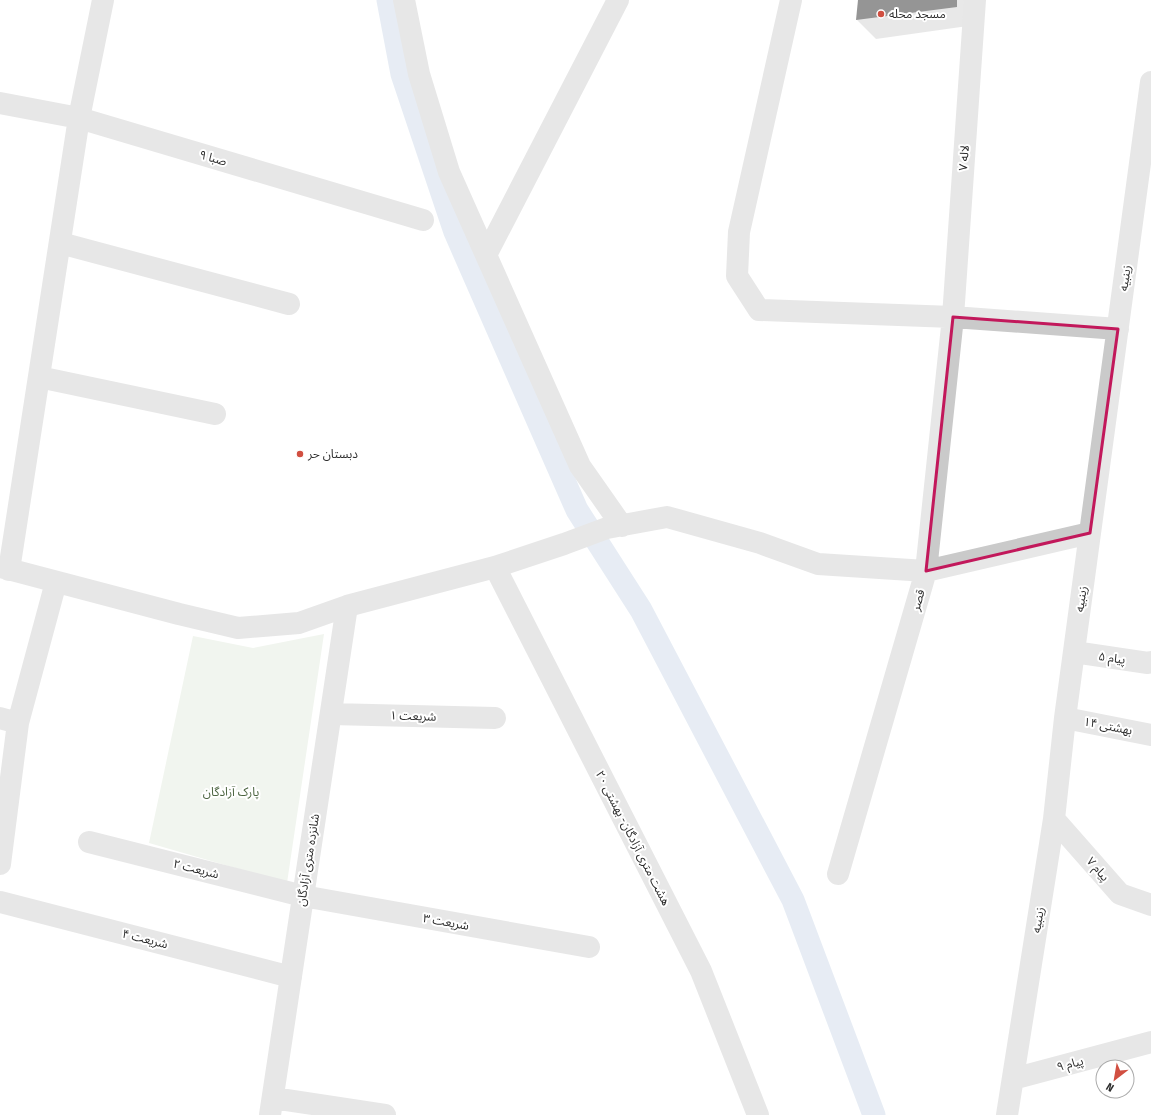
<svg xmlns="http://www.w3.org/2000/svg" width="1151" height="1115" font-family="'Fira Sans Condensed','Noto Sans Arabic',sans-serif">
<style>
.green{fill:#e0e9db}
.shadow{fill:#0003}
.lines{fill:none;stroke-linecap:round;stroke-linejoin:round}
.canal{stroke:#c9d6e7;stroke-width:23}
.building{fill:#141414}
.minor{stroke:#cacaca;stroke-width:22}
.marked{fill:none;stroke:#c2185b;stroke-width:3;stroke-linejoin:round}
.poi-dot{fill:#d14f41;stroke:#fff;stroke-width:1.5}
.labels{text-anchor:middle;stroke-width:4;stroke-linejoin:round;paint-order:stroke}
.poi-label{font-size:12px;fill:#2d2d2d;stroke:#fff;text-anchor:start}
.street-label{font-size:12px;fill:#2d2d2d;stroke:#fff}
.park-label{font-size:12px;fill:#4a633f;stroke:#fff}
</style>
<rect width="100%" height="100%" fill="#fff"/>
<path class="green" d="M324 634 287 883 149 843 193 636 253 648Z"/>
<path class="shadow" d="M859 0H977L975 25 876 39 857 20Z"/>
<g class="lines">
<path class="canal" d="M388 0 402 74 455 232 577 510 641 610 793 900 874 1115"/>
</g>
<path class="building" d="M858 0H957V7L856 20Z"/>
<g class="lines">
<path class="minor" d="M404 0 419 74 449 172 580 466 622 526
M791 0 739 232 737 276 759 310 953 317 1118 329
M0 103 79 118 423 220
M60 243 289 304
M486 255 618 0
M39 377 215 414
M0 567 179 614 238 628 299 623 347 606 495 567 564 544 607 528 667 517 760 543 818 564 926 571 1090 533
M495 567 701 971 758 1115
M9 570 79 118 103 0
M1074 652 1148 663 1151 662
M331 714 495 718
M0 718 18 723
M1065 718 1151 735
M1054 819 1120 894 1151 905
M89 842 303 896 589 947
M0 864 18 723 56 582
M838 874 926 571 953 317 975 0
M0 902 291 977
M1013 1079 1151 1042
M273 1098 385 1115
M270 1115 347 606
M1007 1115 1054 819 1065 718 1151 82"/>
</g>
<path d="M0 0H1151V1115H0ZM953 317 1118 329 1090 533 926 571Z" fill="#fff" fill-opacity=".55" fill-rule="evenodd"/>
<path class="marked" d="M953 317 1118 329 1090 533 926 571Z"/>
<g class="poi-dot">
<circle cx="881" cy="14" r="4"/>
<circle cx="300" cy="454" r="4"/>
</g>
<g class="labels">
<g class="poi-label">
<text x="889" y="18">مسجد محله</text>
<text x="308" y="458">دبستان حر</text>
</g>
<g class="street-label">
<text transform="translate(213 158) rotate(16)" y="4">صبا ۹</text>
<text transform="translate(964 158) rotate(-86)" y="4">۷ لاله</text>
<text transform="translate(1125 278) rotate(-83)" y="4">زینبیه</text>
<text transform="translate(1081 599) rotate(-82)" y="4">زینبیه</text>
<text transform="translate(918 600) rotate(-74)" y="4">قصر</text>
<text transform="translate(1112 658) rotate(8)" y="4">پیام ۵</text>
<text transform="translate(413 716) rotate(2)" y="4">۱ شریعت</text>
<text transform="translate(1108 726) rotate(11)" y="4">بهشتی ۱۴</text>
<text transform="translate(633 838) rotate(63)" y="4">هشت متری آزادگان- بهشتی ۲۰</text>
<text transform="translate(308 860) rotate(-81)" y="4">شانزده متری آزادگان</text>
<text transform="translate(196 869) rotate(14)" y="4">۲ شریعت</text>
<text transform="translate(1098 869) rotate(49)" y="4">پیام ۷</text>
<text transform="translate(1038 920) rotate(-81)" y="4">زینبیه</text>
<text transform="translate(446 922) rotate(10)" y="4">۳ شریعت</text>
<text transform="translate(145 939) rotate(14)" y="4">۴ شریعت</text>
<text transform="translate(1070 1064) rotate(-15)" y="4">پیام ۹</text>
</g>
<g class="park-label">
<text x="231" y="796">پارک آزادگان</text>
</g>
</g>
<g transform="translate(1115 1079) rotate(211)"><circle r="19" fill="#ffffff" stroke="#ababab"/>
<path d="M0-3L7 15L0 10L-7 15Z" fill="#d14f41"/>
<text y="-6" font-size="11" font-weight="bold" text-anchor="middle" fill="#2d2d2d">N</text>
</g>
</svg>
